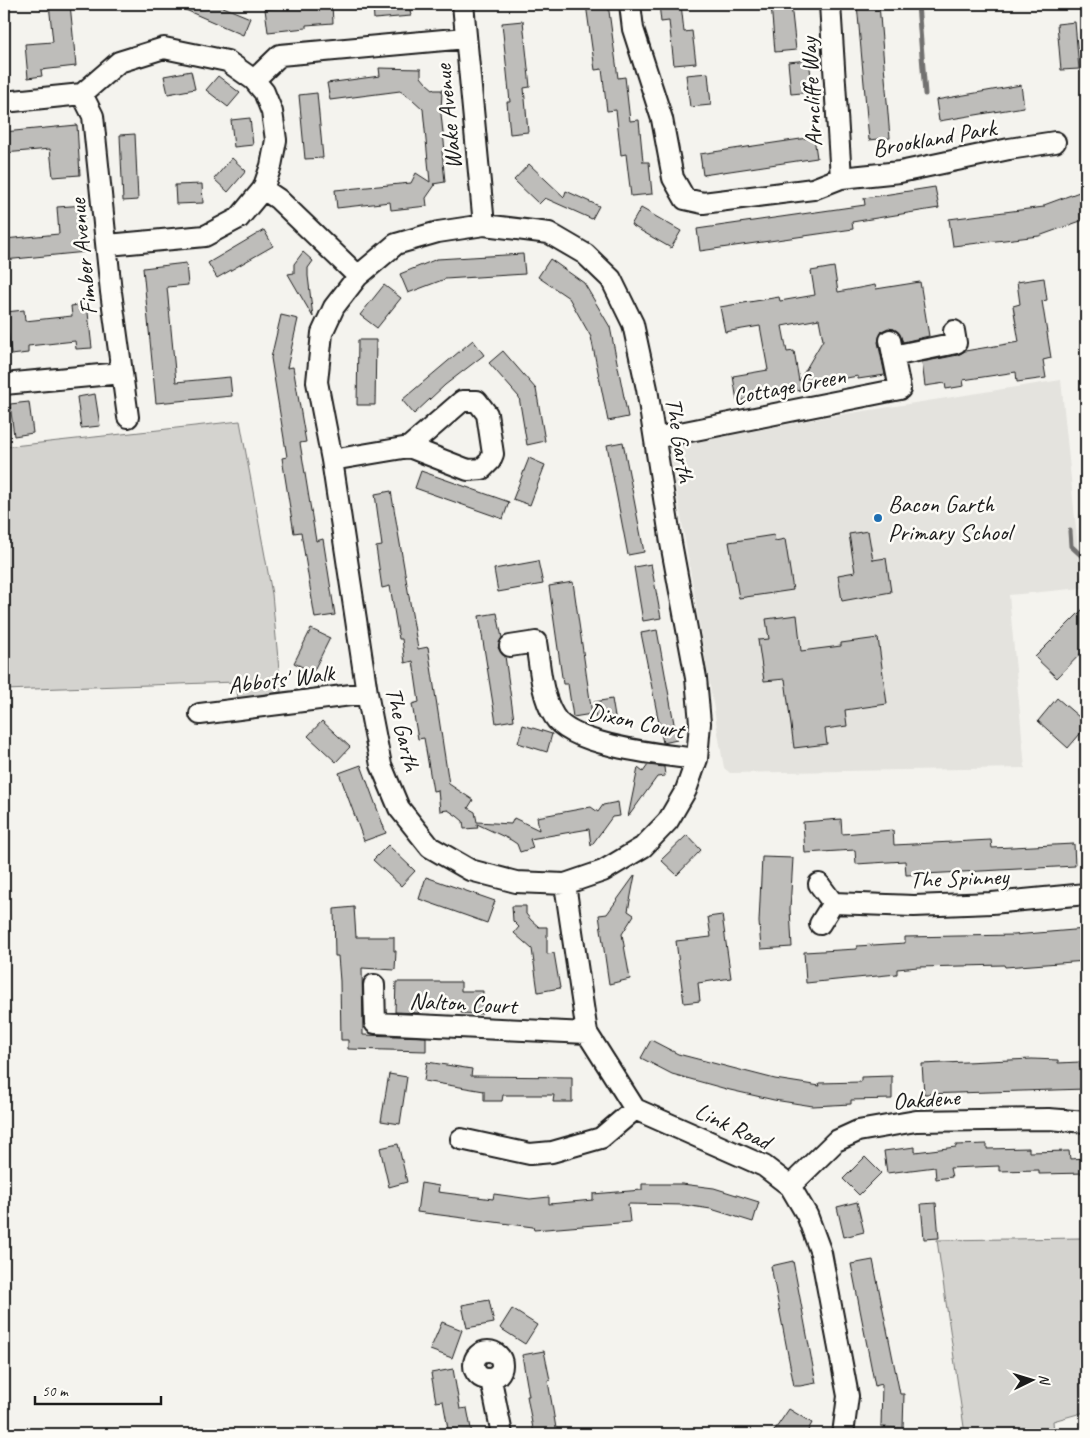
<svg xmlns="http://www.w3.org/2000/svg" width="1090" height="1438" font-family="Caveat,sans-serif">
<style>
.built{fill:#e4e3de}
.green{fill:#d4d3cf;stroke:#787876}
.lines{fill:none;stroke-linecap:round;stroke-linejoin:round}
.stream{stroke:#72716f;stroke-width:5}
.building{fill:#bebdba;stroke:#1c1c1c;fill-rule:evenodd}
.minor-casing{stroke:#1c1c1c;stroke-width:24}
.minor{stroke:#fdfcf7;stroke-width:20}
.poi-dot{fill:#1f6fb2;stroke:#fdfcf7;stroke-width:2}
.labels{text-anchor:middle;stroke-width:5;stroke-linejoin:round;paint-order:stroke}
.street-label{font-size:24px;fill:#1c1c1c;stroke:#fdfcf7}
.poi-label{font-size:24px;fill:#1c1c1c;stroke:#fdfcf7;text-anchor:start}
</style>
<rect width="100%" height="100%" fill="#f4f3ee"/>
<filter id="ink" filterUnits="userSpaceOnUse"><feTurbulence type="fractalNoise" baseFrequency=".02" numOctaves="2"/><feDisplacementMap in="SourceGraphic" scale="10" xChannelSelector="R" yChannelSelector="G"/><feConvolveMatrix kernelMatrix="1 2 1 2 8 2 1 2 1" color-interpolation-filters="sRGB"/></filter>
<g filter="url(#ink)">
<path class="built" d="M1061 380 1082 588 1009 595 1025 768 730 773 724 768 669 447 826 417Z"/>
<path class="green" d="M240 421 272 594 281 692 238 699 236 682 4 690V447Z
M1082 1238 1085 1412 1053 1421 1054 1434H965L937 1240Z"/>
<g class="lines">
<path class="stream" d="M918 4 925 94
M1070 531 1071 546 1085 559 1086 568"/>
</g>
<path class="building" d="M49 4H70L76 66 41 70 42 76 28 78 25 44 53 42Z
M172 4H216L250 18 243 35Z
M317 4H332L333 23 306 25V28L268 32 265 9Z
M373 4H409L411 16 374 19Z
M586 4H608L618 78 625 77 630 121 639 120 643 162H649L652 194 631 196 626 154 621 155 616 110 607 111 602 69 595 70Z
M659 4H681L684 32 692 31 696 63 674 65 669 21 661 22Z
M771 4H791L796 50 775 52Z
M857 4H879L890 138 869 140Z
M523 21 530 87 524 88 528 132 510 134 507 102H510L502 23Z
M1075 22 1079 69 1061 70 1057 24Z
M809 60 813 92 791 94 788 62Z
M379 68 421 69V77L426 83 434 90H442L441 114 445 151H442L445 182 433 184 435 185 426 198 427 206 391 210 390 202 337 208 335 190 411 183 416 173 430 182 423 109 412 99 400 91 330 100 327 83 380 76Z
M191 71 195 89 168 94 164 76Z
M708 73 711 105 690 107 686 75Z
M218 76 240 93 228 107 206 90Z
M1021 85 1024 107 939 121 936 100Z
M317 93 323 158 305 159 299 95Z
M250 118 253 145 234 147 231 120Z
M77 125 80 175 53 177 50 149 4 153V132Z
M135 134 138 200 123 201 120 135Z
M814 137 817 158 703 175 700 154Z
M232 158 246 171 228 192 214 179Z
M529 164 564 197 566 191 599 206 592 219 545 198 539 204 514 180Z
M202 184 203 203 176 204 175 185Z
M935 187 939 208 852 222 853 229 700 251 697 229 865 205 864 198Z
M1082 191 1086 203V219L1039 236 953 246 949 219 1044 207V205Z
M84 205 85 219H82L86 252 4 260V239L59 234 57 207Z
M641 208 681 231 671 248 631 225Z
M264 230 273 246 217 278 208 263Z
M303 252 313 261 308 268V276L313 317 288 274 294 273V264Z
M523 254 525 274 445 279 408 293 400 274 437 259Z
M550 259 584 283 610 327 628 417 608 421 591 337 569 298 538 277Z
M186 263 188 285 167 287 176 382 230 377 232 396 156 403 143 268Z
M834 267 838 292 875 285 876 289 920 282 929 336 903 342 899 333 894 329 888 328 882 331 878 342 885 375 858 379V376L800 386V390L737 401 733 376 768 370 760 326 725 332 720 307 779 297 780 301 815 295 811 271ZM819 319 823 340 799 381 794 351 787 352 782 326Z
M1044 278 1047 300 1042 301 1051 358 1043 360 1046 378 1017 382 1016 372 963 380 964 386 946 389 945 383 925 386 922 362 958 355 965 351 1019 342 1013 306 1020 304 1017 282Z
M384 285 401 298 377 328 360 315Z
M87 304 92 348 76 349 75 341 28 346V353L11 355 6 312 24 310 25 321 72 316 71 306Z
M281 315 298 319 287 368 293 367 306 442 300 443 316 541 323 539 335 615 315 618 301 532 294 533 282 458 287 457 271 358Z
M358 340H376L375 405H357Z
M473 340 484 355 445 385 414 414 402 400Z
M503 351 536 389 545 441 527 445 519 397 489 363Z
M95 394 100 426 81 428 77 397Z
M29 402 33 433 14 436 10 404Z
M623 442 644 552 628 555 607 445Z
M529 458 545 465 530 505 513 499Z
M421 471 509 502 503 519 415 488Z
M391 491 418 649 428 647 449 784 473 800 468 808 475 812 477 822 511 824 514 818 539 830 537 817 591 807 598 812 603 805 618 802 620 816 612 817 591 846 589 829 530 839 533 848 520 852 517 844 511 840 477 824 478 828 464 829 463 821 457 816 448 810 440 811 438 790 433 791 424 738 418 739 412 704 419 702 413 661 405 663 402 639H399L390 586 382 588 376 547 382 546 375 494Z
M868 531 873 560 886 558 891 592 842 601 838 575 855 572 849 534Z
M774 535 775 541 785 539 793 590 739 598 729 542Z
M538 561 543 584 498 592 494 569Z
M651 564 661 618 643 621 634 567Z
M573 582 592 714 573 717 568 684H563L549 586Z
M1086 606V648L1057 678 1035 657Z
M497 613 502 638 498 648 505 656 514 720 496 723 479 616Z
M797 615 801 651 841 646V643L878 638 887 704 845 710 847 726 825 729 827 744 794 748 785 679 764 681 758 640 769 639 766 619Z
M311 629 330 638 313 672 294 663Z
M657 630 677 740 663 743 641 633Z
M1057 698 1086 723V727L1068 748 1038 721Z
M612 699 615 717 596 720 594 702Z
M322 721 350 747 336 762 308 736Z
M523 725 552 734 547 752 518 743Z
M361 765 386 833 364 841 339 773Z
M648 765 664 767 665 776 657 777 628 817 638 768 643 772Z
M841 819 842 834 893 830 894 845 991 840 992 848 1074 844 1075 866 906 875 905 861 856 864 855 850 805 853 803 822Z
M687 835 701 850 677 875 661 860Z
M388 845 415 871 401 886 373 860Z
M762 857 793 858 790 909 792 947 761 949 759 922Z
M635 875 628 911 634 915 622 934 630 979 609 984 599 915 607 914Z
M426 877 495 901 487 923 419 899Z
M512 906H526V914L531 920 539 927H547V954L554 953 560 988 538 992 532 949 514 933 519 927 513 921Z
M354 907 356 937H394V951H396L395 970 362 968 363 1035 426 1037V1051L348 1049V1040H341L340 981 338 956H335L334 909Z
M722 915 731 978 698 983 700 1001 684 1003 676 941 711 937 708 917Z
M1086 929V961L1005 967 1004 965 918 967 897 969V974L806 983 804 952 857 949V946L905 943V937L1014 935Z
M396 982H461V991H483L482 1014 461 1013V1006H419V1013L395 1012Z
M651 1040 678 1054 775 1079 820 1086 819 1083 861 1082V1077L892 1076V1099L851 1100V1104L813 1106 774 1100 730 1090 672 1074 641 1058Z
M1032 1059 1058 1060V1063L1080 1062V1068H1086V1089L924 1094 922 1064Z
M427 1062 472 1069 471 1076 572 1077V1102H553L554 1095H503L502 1101H484V1091L424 1081Z
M389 1074 407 1077 400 1124 381 1121Z
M398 1144 407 1182 389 1187 380 1148Z
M987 1144V1149L1029 1148V1152L1069 1151 1070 1159 1086 1158V1173L1039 1174V1170L999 1171V1166L950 1168 952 1177 936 1179 935 1167 887 1173 884 1151 915 1147V1152L956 1147V1145Z
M865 1157 881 1173 859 1195 843 1179Z
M421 1183 439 1186 438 1192 493 1199 494 1194 530 1199 549 1197V1204L593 1200V1194L642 1190V1184H682L714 1188 759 1202 753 1222 711 1209 684 1205 628 1204 630 1222 534 1230 533 1227 417 1212Z
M857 1202 864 1232 844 1237 837 1207Z
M936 1203 939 1238 924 1239 921 1204Z
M873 1260 900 1394H904L903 1428 881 1427 882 1384 875 1386 851 1264Z
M793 1261 816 1383 800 1386H794L771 1266Z
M489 1300 494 1323 467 1328 462 1305Z
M512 1309 537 1325 525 1344 500 1328Z
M442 1322 462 1330 452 1358 430 1350Z
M544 1351 550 1380 548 1381 557 1434H534L527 1396H529L522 1355Z
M453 1369 460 1409 467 1408 472 1434H449L443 1401 436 1402 431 1373Z
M789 1409 812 1423 806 1434H772Z"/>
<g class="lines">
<defs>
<path id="minor" d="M463 4 484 225
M630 4 633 29 662 119 673 178 685 199 703 203 813 189 841 178 900 172 1009 149 1055 142
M830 4 841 178
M254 80 280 55 466 38
M82 94 119 62 164 48 227 61 254 80 264 92 272 112 276 140 271 166 263 189 239 218 205 236 108 245
M82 94 93 116 111 292 128 417
M4 102 82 94
M263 189 278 199 358 276
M484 225 549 233 585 254 611 279 633 324 647 389 671 543 696 678 700 723 697 759 686 790 668 821 643 847 603 871 565 884 516 882 470 870 430 847 399 808 381 765 367 693 332 460 317 382 322 333 334 307 358 276 396 244 438 232Z
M893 356 956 343 954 331
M4 384 122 373
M655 438 900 389 890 340
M332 460 409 447 462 401H477L487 414 493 454 490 461 482 469 468 470 409 447
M510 646 536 642C540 666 541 695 554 716 571 746 664 755 697 759
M200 714 367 693
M565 884 587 1033 635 1109 764 1166 790 1186 807 1215 821 1253 848 1396 843 1434
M819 884 833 903 820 924
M833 903 914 906 992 903 1086 894
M374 985 375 1023 587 1033
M461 1139 530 1154 552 1152 601 1138 635 1109
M790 1186 836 1141 858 1131 916 1121 1049 1119 1086 1122
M474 1365a14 14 0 1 1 28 0a14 14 0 1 1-28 0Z
M491 1380 502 1434"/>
</defs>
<use href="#minor" class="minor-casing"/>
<use href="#minor" class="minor"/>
</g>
</g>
<circle class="poi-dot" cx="878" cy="518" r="5"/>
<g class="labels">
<g class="street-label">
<text transform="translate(811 92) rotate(-93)" y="8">Arncliffe Way</text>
<text transform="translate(448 117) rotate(-96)" y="8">Wake Avenue</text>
<text transform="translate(934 138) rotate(-10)" y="8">Brookland Park</text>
<text transform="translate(83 257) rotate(-96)" y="8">Fimber Avenue</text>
<text transform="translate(789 386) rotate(-11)" y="8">Cottage Green</text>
<text transform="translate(680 440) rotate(81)" y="8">The Garth</text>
<text transform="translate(281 679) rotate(-7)" y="8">Abbots' Walk</text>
<text transform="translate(636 721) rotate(12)" y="8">Dixon Court</text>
<text transform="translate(403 729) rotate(77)" y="8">The Garth</text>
<text transform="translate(959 878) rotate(-2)" y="8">The Spinney</text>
<text transform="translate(463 1003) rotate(3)" y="8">Nalton Court</text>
<text transform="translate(926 1099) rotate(-4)" y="8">Oakdene</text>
<text transform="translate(733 1126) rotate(25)" y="8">Link Road</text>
</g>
<g class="poi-label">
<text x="888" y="512">Bacon Garth<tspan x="888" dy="28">Primary School</tspan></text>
</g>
</g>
<rect width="1090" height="1438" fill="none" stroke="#fdfcf7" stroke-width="20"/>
<rect x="10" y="10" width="1070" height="1418" fill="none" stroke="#1c1c1c" stroke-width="2" filter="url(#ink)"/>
<g transform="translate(1032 1380) rotate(85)" stroke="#fdfcf7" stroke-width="4" paint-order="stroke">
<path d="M0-4L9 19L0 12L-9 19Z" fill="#1c1c1c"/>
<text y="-8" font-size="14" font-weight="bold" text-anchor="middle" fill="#1c1c1c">N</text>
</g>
<path d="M35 1396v8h126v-8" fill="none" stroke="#1c1c1c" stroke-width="2.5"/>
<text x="42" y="1396" font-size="15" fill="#1c1c1c" stroke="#fdfcf7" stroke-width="4" paint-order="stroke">50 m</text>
</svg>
